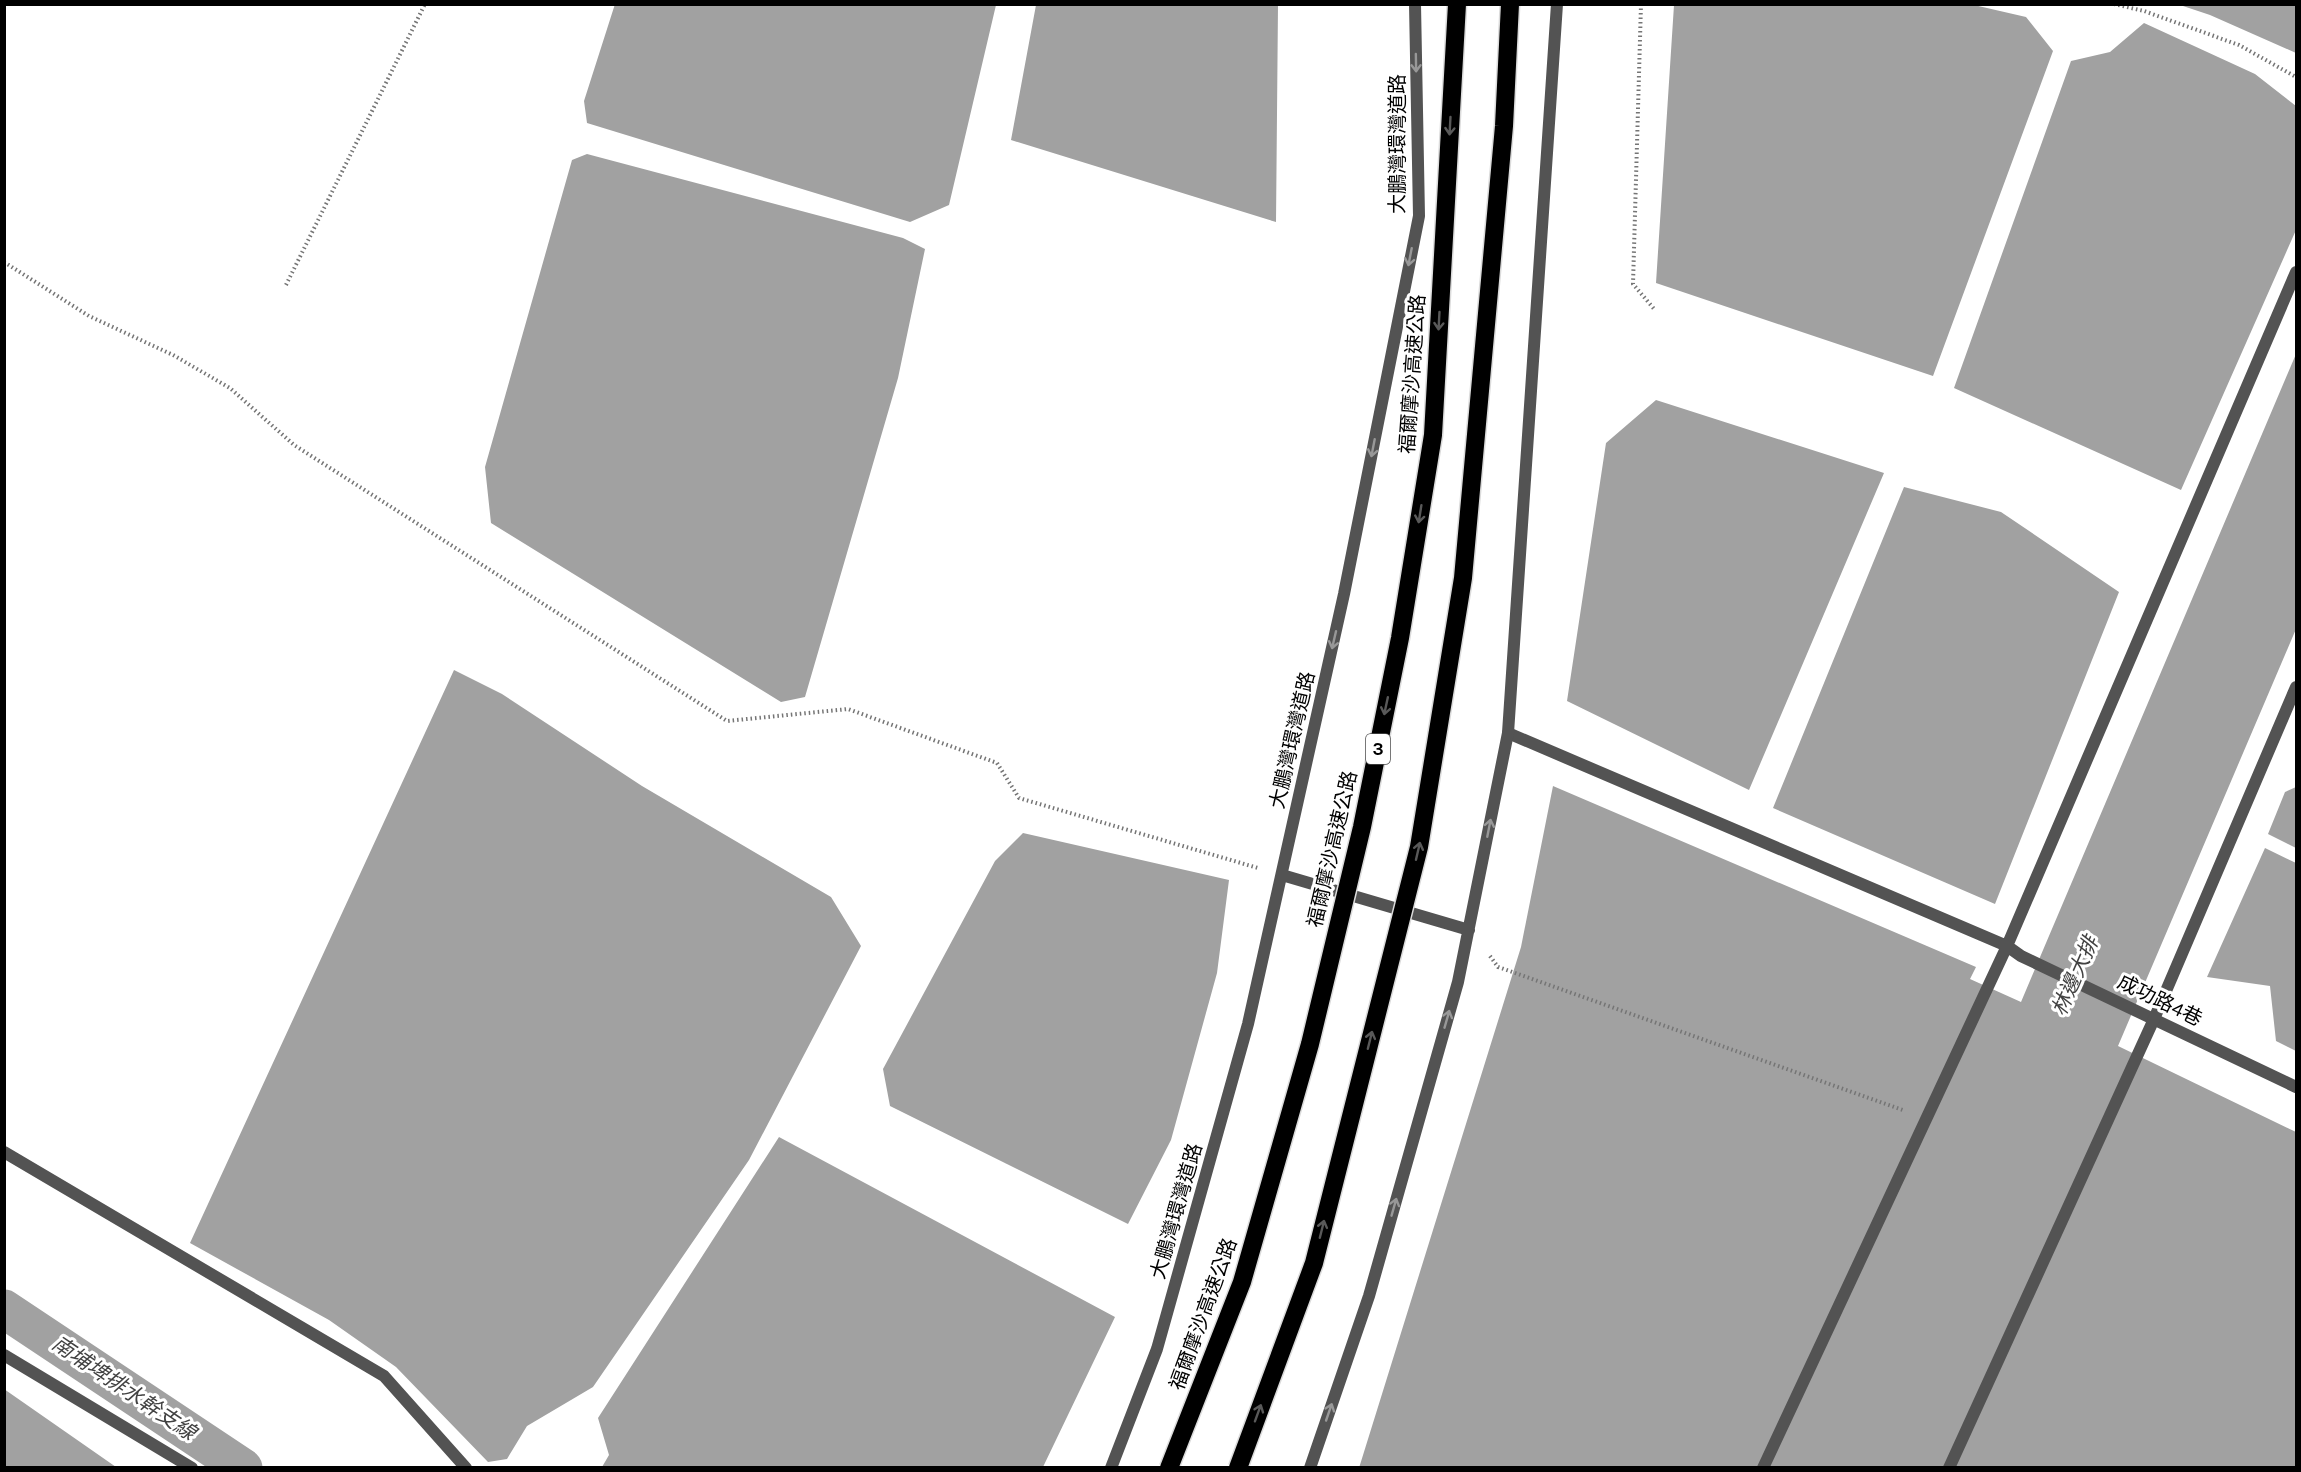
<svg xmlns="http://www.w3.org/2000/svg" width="2301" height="1472" font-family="Karla,'Noto Sans TC',sans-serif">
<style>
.water{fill:#a1a1a1}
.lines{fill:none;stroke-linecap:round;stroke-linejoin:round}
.canal{stroke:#a1a1a1;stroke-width:39}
.path{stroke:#757575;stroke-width:4;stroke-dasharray:1.5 3;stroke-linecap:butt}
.service{stroke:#535353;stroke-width:12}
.minor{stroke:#535353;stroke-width:12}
.tertiary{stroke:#535353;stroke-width:12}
.motorway-bridge-casing{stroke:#dbdbdb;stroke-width:21;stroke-linecap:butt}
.motorway-bridge{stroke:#000;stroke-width:18}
.oneway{stroke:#989898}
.oneway2{stroke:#595959}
.labels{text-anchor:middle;stroke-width:6;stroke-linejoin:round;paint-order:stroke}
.shield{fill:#fff;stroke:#4c4c4c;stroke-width:1.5}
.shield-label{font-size:18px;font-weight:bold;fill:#000}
.street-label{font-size:20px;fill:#000;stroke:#fff}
.water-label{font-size:21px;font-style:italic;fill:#424242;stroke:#fff}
</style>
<rect width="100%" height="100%" fill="#fff"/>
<path class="water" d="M615 4 996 5 949 205 910 222 587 123 584 101Z
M1036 5H1278L1276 222 1011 140Z
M1674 5H1974L2026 17 2053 51 1933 376 1656 283Z
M2180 5H2296V53L2210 15Z
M2144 23 2255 74 2296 106V230L2181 490 1954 388 2071 61 2110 52Z
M587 154 903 238 925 249 898 378 805 697 781 702 491 523 485 467 572 160Z
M2296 354V629L2118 1046 2296 1132V1467L1359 1468 1521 947 1553 786 1976 967 1970 979 2021 1002Z
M1656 400 1884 473 1749 790 1567 701 1606 443Z
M1904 487 2001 512 2119 592 1995 904 1773 808Z
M454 670 502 694 642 786 831 897 861 946 749 1160 593 1387 527 1426 507 1459 488 1462 396 1367 329 1320 190 1243Z
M2296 787V848L2268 834 2285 792Z
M1023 833 1229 880 1217 973 1171 1140 1128 1224 890 1106 883 1069 995 861Z
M2265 848 2296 863V1051L2276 1041 2270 986 2207 977Z
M779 1137 1115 1317 1043 1467H602L609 1455 598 1418Z
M4 1389 116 1467H5Z"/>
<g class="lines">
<path class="canal" d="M4 1309 243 1468"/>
<path class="path" d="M1641 4 1633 284 1655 310
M2114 4 2144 11 2239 45 2296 77
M4 262 89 316 173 355 230 388 294 445 727 721 848 709 997 763 1019 798 1258 868
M286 285 425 4
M1490 956 1498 967 1903 1110"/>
<path class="service" d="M1508 733 2007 946 2021 956 2296 1087
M4 1152 384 1376 466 1468
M4 1355 192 1468
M1763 1468 2007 946 2296 272"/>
<path class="minor" d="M1949 1468 2154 1019 2296 687"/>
<path class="tertiary" d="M1282 875 1469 930
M1111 1468 1157 1349 1248 1024 1344 594 1419 216 1415 4
M1310 1468 1369 1296 1458 982 1508 733 1557 4"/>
<defs>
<path id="motorway-bridge" d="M1169 1468 1242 1282 1310 1044 1362 827 1400 638 1433 435 1457 4
M1238 1468 1314 1263 1419 847 1463 578 1504 126 1510 4"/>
</defs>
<use href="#motorway-bridge" class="motorway-bridge-casing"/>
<use href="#motorway-bridge" class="motorway-bridge"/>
</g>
<defs><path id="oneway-shaft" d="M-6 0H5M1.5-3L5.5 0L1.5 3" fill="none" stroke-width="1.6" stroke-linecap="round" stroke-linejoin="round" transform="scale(1.5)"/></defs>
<g class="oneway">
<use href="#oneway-shaft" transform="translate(1416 63) rotate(89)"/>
<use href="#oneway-shaft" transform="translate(1410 257) rotate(101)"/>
<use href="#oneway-shaft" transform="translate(1373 448) rotate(101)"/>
<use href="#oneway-shaft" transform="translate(1334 640) rotate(103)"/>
<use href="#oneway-shaft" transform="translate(1489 828) rotate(-79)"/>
<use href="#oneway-shaft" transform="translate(1447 1019) rotate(-74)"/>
<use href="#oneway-shaft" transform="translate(1394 1207) rotate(-74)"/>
<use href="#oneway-shaft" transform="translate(1329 1412) rotate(-71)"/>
</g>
<g class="oneway2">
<use href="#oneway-shaft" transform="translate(1450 126) rotate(93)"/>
<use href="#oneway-shaft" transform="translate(1439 321) rotate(93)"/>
<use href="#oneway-shaft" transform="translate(1420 514) rotate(99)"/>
<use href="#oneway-shaft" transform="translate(1386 706) rotate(102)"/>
<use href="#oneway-shaft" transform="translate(1418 851) rotate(-77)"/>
<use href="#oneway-shaft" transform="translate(1370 1040) rotate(-76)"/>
<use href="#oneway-shaft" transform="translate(1322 1229) rotate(-76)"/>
<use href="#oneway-shaft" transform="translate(1258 1413) rotate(-70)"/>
</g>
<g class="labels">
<rect class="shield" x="1366" y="734" width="24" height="30" rx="4.5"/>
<g class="shield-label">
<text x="1378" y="755">3</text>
</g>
<g class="street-label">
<text transform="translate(1397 144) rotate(-90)" y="7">大鵬灣環灣道路</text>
<text transform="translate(1412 374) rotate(-86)" y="7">福爾摩沙高速公路</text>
<text transform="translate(1292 740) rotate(-77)" y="7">大鵬灣環灣道路</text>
<text transform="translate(1332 849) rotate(-77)" y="7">福爾摩沙高速公路</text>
<text transform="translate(2160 1000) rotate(26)" y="7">成功路4巷</text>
<text transform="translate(1176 1211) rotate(-74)" y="7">大鵬灣環灣道路</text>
<text transform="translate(1203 1314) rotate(-70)" y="7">福爾摩沙高速公路</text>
</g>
<g class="water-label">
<text transform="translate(2075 976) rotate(-66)" y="7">林邊大排</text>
<text transform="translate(124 1388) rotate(34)" y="7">南埔埤排水幹支線</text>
</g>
</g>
<rect width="2301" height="1472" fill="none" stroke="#000000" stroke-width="12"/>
</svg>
